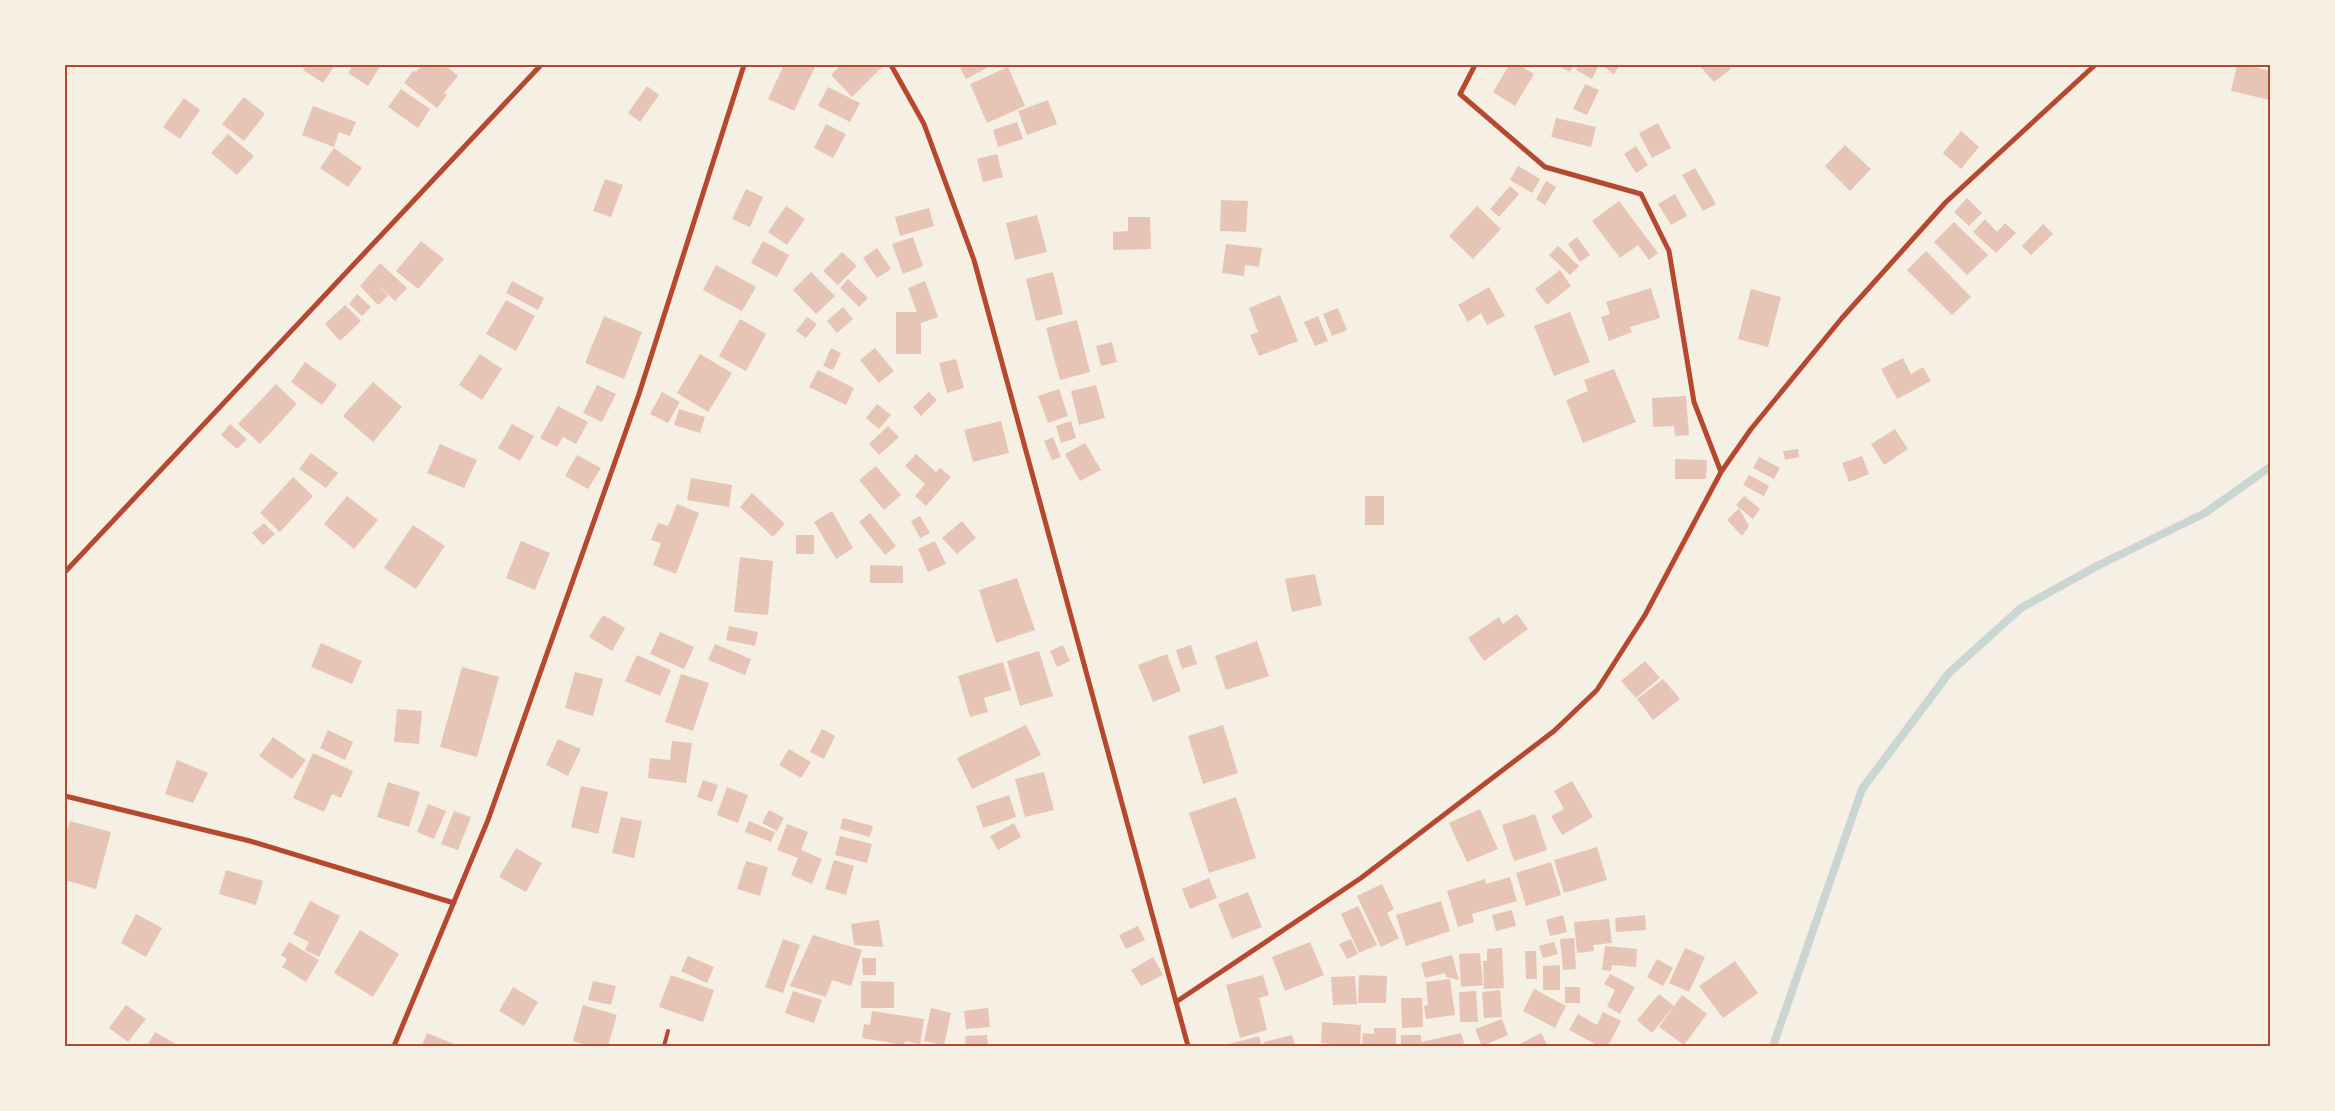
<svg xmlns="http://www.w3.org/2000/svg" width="2335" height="1111" font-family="'Archivo Narrow',sans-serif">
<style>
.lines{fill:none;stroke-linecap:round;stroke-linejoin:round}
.stream{stroke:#c9d6d2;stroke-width:8}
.building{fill:#e6c5b7}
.service{stroke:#b5482f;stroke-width:4}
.minor{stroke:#b5482f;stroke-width:5}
.neatline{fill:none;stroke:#b5482f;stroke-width:2}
</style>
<rect width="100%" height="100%" fill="#f6efe4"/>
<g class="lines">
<path class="stream" d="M1773 1046 1862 789 1949 673 2021 608 2097 566 2205 513 2270 467"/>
</g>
<path class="building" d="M306 65H335L323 83 303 70Z
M353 65H381L368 86 348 73Z
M422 65H445L458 76 444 93 447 95 437 108 404 83 414 70 416 72Z
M784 65H816L794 111 768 99Z
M841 65H881L883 66 852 97 831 75Z
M966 65H992L966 79 960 68Z
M1509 65H1519L1534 74 1515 106 1493 92Z
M1556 65H1574L1570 72Z
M1578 65H1599L1592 79 1576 70Z
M1601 65H1620L1614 74Z
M1699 65H1728L1731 69 1714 82Z
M2237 65H2247L2270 71V100L2231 91Z
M1008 67 1025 106 987 123 970 84Z
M1585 84 1599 90 1587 115 1573 109Z
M647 86 659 95 640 122 628 113Z
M828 87 860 103 850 122 818 106Z
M401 89 430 109 418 128 388 107Z
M244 97 265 114 244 141 222 124Z
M184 98 200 110 180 139 163 127Z
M1048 100 1057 124 1027 135 1018 111Z
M313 106 356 122 350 136 339 132 334 147 302 135Z
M1556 118 1596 127 1591 147 1551 137Z
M1017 122 1023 139 998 147 993 130Z
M1658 123 1671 148 1652 158 1639 133Z
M826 124 846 134 833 158 814 148Z
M1961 131 1979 147 1961 169 1943 153Z
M228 134 254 156 237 175 211 153Z
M1845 145 1871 169 1850 191 1825 166Z
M1636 146 1648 165 1636 173 1624 154Z
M334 148 362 168 348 187 320 168Z
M997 154 1003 177 983 182 977 159Z
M1518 166 1540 179 1532 193 1510 180Z
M1695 168 1716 204 1703 211 1682 175Z
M605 179 623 185 611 217 593 211Z
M1546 181 1556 187 1545 205 1536 199Z
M1510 186 1519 194 1499 217 1490 209Z
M746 189 763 197 750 227 732 219Z
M1675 194 1687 216 1671 225 1658 204Z
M1967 198 1982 213 1969 226 1954 212Z
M1221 200 1248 201 1246 232 1220 231Z
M1619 201 1658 253 1649 260 1638 245 1620 258 1592 221Z
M786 206 805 219 787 245 768 232Z
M1477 206 1501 229 1473 259 1449 236Z
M929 208 934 226 900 236 895 217Z
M1037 215 1047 252 1015 260 1006 223Z
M1128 217H1150L1151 249 1113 250V232L1128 231Z
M1985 219 1997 232 2005 223 2016 233 1996 253 1973 232Z
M1954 222 1988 255 1967 275 1934 242Z
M2043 224 2053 234 2031 255 2022 246Z
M913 237 923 266 903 274 892 244Z
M1577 237 1590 255 1580 262 1568 244Z
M421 241 444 259 418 289 396 271Z
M763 241 789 255 777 277 751 263Z
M1226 244 1262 248 1259 267 1245 265 1244 276 1222 273Z
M1558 246 1579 266 1570 275 1549 255Z
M877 248 891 269 877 278 863 258Z
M1926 251 1971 297 1952 315 1907 270Z
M842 252 857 266 838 285 823 271Z
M380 263 407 288 395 301 379 286 388 296 378 305 360 286Z
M716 265 756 287 742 311 703 290Z
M1560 270 1571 286 1547 305 1535 289Z
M811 272 835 296 816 314 793 290Z
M1053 272 1063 314 1036 321 1026 279Z
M848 279 868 298 859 307 840 288Z
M512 281 544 298 538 310 506 293Z
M925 281 938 317 921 323V354H896V312H917L908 288Z
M1489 287 1505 316 1487 325 1481 313 1468 322 1458 305Z
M1651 288 1660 318 1630 327 1632 332 1609 341 1601 317 1610 314 1606 302Z
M1751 289 1781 297 1768 347 1738 339Z
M357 294 371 307 362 316 349 304Z
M1280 295 1298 341 1259 356 1250 335 1258 332 1249 308Z
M506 300 535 316 516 351 486 334Z
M345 305 361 321 340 341 325 324Z
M843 307 853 319 837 333 827 321Z
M1338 308 1347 330 1332 336 1323 314Z
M1570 312 1590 362 1554 376 1534 326Z
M604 316 642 332 624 379 585 363Z
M1318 316 1328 341 1315 346 1304 322Z
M807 317 817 324 806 338 796 331Z
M740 319 766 334 746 371 719 356Z
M1077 320 1090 372 1060 380 1046 328Z
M1112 342 1117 362 1101 366 1096 346Z
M831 348 841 353 833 370 823 366Z
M875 348 894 371 879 383 860 360Z
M480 354 502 369 482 400 459 385Z
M700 354 732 373 708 412 677 393Z
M1903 358 1911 374 1923 367 1931 381 1897 399 1881 369Z
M956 359 964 388 947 393 939 363Z
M305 362 337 385 322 405 291 382Z
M1614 369 1636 422 1583 443 1566 400 1588 391 1584 380Z
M818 370 854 388 846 405 809 387Z
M373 382 402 407 373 442 343 416Z
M276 384 297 404 260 444 238 424Z
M597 385 616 394 602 422 583 413Z
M1096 385 1105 418 1079 425 1071 391Z
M1059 389 1068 416 1048 423 1038 396Z
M662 392 680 402 668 423 650 414Z
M929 392 937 400 921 416 913 407Z
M1686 396 1689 435 1675 436 1674 426 1653 427 1652 398Z
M877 404 891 415 879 429 866 418Z
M558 406 588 422 576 444 563 437 557 447 540 438Z
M679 409 705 417 700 433 674 425Z
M1001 421 1009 453 973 462 964 430Z
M1071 421 1076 438 1061 443 1056 426Z
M230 424 247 439 237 449 221 435Z
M512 424 534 436 520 461 498 448Z
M888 426 899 437 879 455 869 444Z
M1895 429 1908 449 1884 465 1871 444Z
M1053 437 1061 457 1052 460 1044 441Z
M1085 443 1101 470 1080 481 1065 454Z
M440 444 477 460 464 488 427 473Z
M1798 449 1799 457 1785 460 1783 451Z
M311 453 338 473 326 488 299 469Z
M916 454 936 472 940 468 951 477 926 506 915 496 925 484 905 466Z
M577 455 601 468 588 489 565 476Z
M1862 456 1869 474 1849 482 1842 463Z
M1759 457 1780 468 1774 479 1753 468Z
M1675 459 1707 460 1706 479H1675Z
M876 466 901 495 884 510 859 480Z
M1749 475 1769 486 1764 496 1743 485Z
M293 477 313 496 280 532 260 513Z
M691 478 732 485 729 507 687 500Z
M752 493 785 524 773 537 740 507Z
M347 496 378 520 354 549 324 524Z
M1365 496H1384V525H1365Z
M1744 496 1760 509 1753 519 1736 505Z
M677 504 699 513 676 574 653 565 661 543 651 540 658 523 668 526Z
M1739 508 1749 526 1742 536 1727 520Z
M832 511 853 548 836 559 814 522Z
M870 513 896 546 885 555 859 522Z
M920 516 930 533 920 538 911 521Z
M962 521 976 538 957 554 942 538Z
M264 523 275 534 263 545 252 533Z
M413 525 445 546 416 589 384 568Z
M796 535H814V554H796Z
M521 541 550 553 535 590 506 578Z
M935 541 946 564 928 572 918 549Z
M740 557 773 561 768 615 734 612Z
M870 565 903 566V583H870Z
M1315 574 1322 605 1292 612 1285 579Z
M1017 578 1035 630 996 643 979 590Z
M1517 614 1528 629 1484 661 1468 638 1499 617 1503 624Z
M603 615 625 628 612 651 589 637Z
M729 626 758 632 755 646 726 640Z
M660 632 694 647 684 669 650 654Z
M1257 641 1269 676 1226 690 1215 656Z
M321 643 362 661 352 684 311 667Z
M715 644 751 659 745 675 708 660Z
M1063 645 1070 661 1057 667 1050 651Z
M1191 645 1197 664 1182 669 1176 650Z
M1039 651 1053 696 1020 706 1007 661Z
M1167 654 1181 691 1153 702 1138 665Z
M637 655 671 670 660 696 625 681Z
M1645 661 1660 678 1636 698 1621 681Z
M1003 662 1011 690 984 698 988 712 970 717 958 676Z
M462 667 499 677 477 757 440 747Z
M575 672 603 679 593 716 565 708Z
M681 674 709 683 693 731 665 722Z
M1663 679 1680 699 1653 720 1637 699Z
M397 709 422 711 419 744 394 742Z
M1026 725 1041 755 972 789 957 758Z
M1223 725 1238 773 1203 784 1188 736Z
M822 729 835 736 824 759 810 752Z
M328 730 353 742 345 760 320 748Z
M273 737 306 760 292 779 259 756Z
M558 739 581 749 568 776 546 765Z
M672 741 692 743 686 783 648 778 650 758 670 760Z
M789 749 811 762 801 778 779 765Z
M313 753 353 771 341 798 332 794 324 812 293 798Z
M177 760 208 773 193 803 165 794Z
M1044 772 1054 810 1025 817 1015 779Z
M703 780 718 785 712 802 697 797Z
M1572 781 1593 817 1562 835 1551 816 1564 809 1554 791Z
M388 782 420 792 409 827 377 817Z
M581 786 608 792 598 834 571 827Z
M727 787 748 795 738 823 717 815Z
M1009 795 1016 817 983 828 976 806Z
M1236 797 1256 858 1209 873 1189 813Z
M428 804 446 811 434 839 417 832Z
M1480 809 1498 849 1467 862 1449 823Z
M769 810 784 818 777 831 762 823Z
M454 811 471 817 458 850 441 844Z
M1535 814 1547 850 1514 861 1502 825Z
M621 817 642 821 634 858 612 853Z
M843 818 873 826 870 837 840 829Z
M70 821 111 832 96 889 65 880V838Z
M749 821 775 832 771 842 745 832Z
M1014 823 1021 837 998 850 990 836Z
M787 824 808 832 801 850 822 859 812 884 791 875 798 858 777 850Z
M840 836 872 844 867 863 835 855Z
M1597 847 1607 880 1564 893 1554 860Z
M516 848 542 863 526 892 499 877Z
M834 860 854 866 846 895 825 889Z
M746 861 768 867 760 896 737 889Z
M1551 862 1561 895 1526 906 1516 873Z
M226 870 263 881 256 905 219 894Z
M1510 877 1517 901 1472 914 1474 922 1458 927 1447 891 1485 879 1486 884Z
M1209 878 1217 898 1190 909 1182 889Z
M1382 884 1394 909 1387 913 1399 938 1381 947 1357 896Z
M1248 892 1262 927 1232 939 1218 904Z
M310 901 340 916 319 957 305 950 309 942 293 934Z
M1441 901 1450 931 1406 946 1396 915Z
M1358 906 1377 945 1359 953 1341 914Z
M1512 910 1516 926 1496 931 1492 915Z
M136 914 162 928 146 957 121 943Z
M1563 915 1567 932 1550 936 1546 920Z
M1645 915 1646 930 1616 932 1615 918Z
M1609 919 1612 943 1593 945 1594 951 1577 953 1574 922Z
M879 920 883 947 854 945 851 924Z
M1138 926 1145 940 1126 949 1119 935Z
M360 930 399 954 373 997 334 973Z
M813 935 862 950 851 986 832 980 826 997 790 986Z
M1574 938 1576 969 1563 970 1560 939Z
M783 939 800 945 783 993 765 987Z
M1351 939 1358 954 1347 959 1339 944Z
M289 942 319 960 306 982 282 967 287 959 281 955Z
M1310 942 1324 975 1285 991 1272 957Z
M1554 942 1558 954 1543 958 1539 946Z
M1605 946 1637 949 1636 967 1612 965 1611 971 1602 970Z
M1502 948 1504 988 1484 989 1483 961H1487V949Z
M1685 948 1705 957 1689 992 1669 983Z
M1525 951H1536L1537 979H1526Z
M1480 953 1483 985 1461 987 1459 954Z
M1452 955 1459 980 1446 977 1445 973 1425 978 1421 963Z
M688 956 714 967 707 983 681 971Z
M1153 957 1163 975 1141 986 1131 970Z
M862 958H876V975H863Z
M1657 959 1673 968 1663 986 1647 977Z
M1735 961 1758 993 1723 1018 1699 986Z
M1560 965V990H1543V966Z
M1610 974 1635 987 1620 1014 1607 1006 1615 990 1604 984Z
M671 975 714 990 703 1022 659 1007Z
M1263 975 1269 995 1259 998 1267 1030 1240 1038 1226 985Z
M1359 975 1387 976 1386 1003H1358Z
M1355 976 1357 1004 1333 1005 1331 977Z
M1450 979 1455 1015 1426 1019 1424 1006 1428 1005 1426 982Z
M593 981 616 986 611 1005 588 1000Z
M861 981 894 982V1008H861Z
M513 987 538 1002 524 1026 499 1011Z
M1565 987H1580V1003H1565Z
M1534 989 1566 1006 1555 1028 1523 1011Z
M1500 990 1502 1017 1484 1018 1482 992Z
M793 991 822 1000 814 1023 785 1013Z
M1476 991 1478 1022H1460L1459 992Z
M1659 994 1674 1006 1652 1033 1637 1020Z
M1682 995 1707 1014 1684 1045 1659 1027Z
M1401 998H1422L1423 1027 1402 1028Z
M126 1005 146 1019 128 1042 109 1028Z
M583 1005 617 1015 608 1046H581L582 1044 573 1041Z
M931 1008 951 1013 944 1045 924 1041Z
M988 1008 990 1027 966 1029 964 1011Z
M872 1011 924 1019 920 1044 905 1041 904 1045 862 1038 864 1024 870 1025Z
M1603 1012 1621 1021 1608 1046H1599L1569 1030 1578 1014 1597 1025Z
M1502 1019 1508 1035 1482 1046 1475 1029Z
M1322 1022 1361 1025 1360 1046 1321 1043Z
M1374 1028H1396V1046H1362L1363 1033 1374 1034Z
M155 1032 176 1044 175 1046H147Z
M427 1033 459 1046H423L422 1045Z
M1461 1033 1465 1046H1422L1421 1042Z
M1541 1033 1548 1046H1516Z
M987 1035 988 1046H966L965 1036Z
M1292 1035 1295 1046H1265L1264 1042Z
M1401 1035H1421V1046H1401Z
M1259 1036 1262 1046H1229V1044Z"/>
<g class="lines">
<path class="service" d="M664 1046 668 1031"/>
<path class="minor" d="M891 65 924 124 974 260 1188 1046
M1475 65 1460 94 1545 167 1641 194 1669 251 1694 402 1721 472
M65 572 541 65
M65 796 250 841 454 903
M1176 1002 1361 878 1554 731 1597 690 1645 615 1721 472 1751 429 1842 318 1946 202 2095 65
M394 1046 488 820 639 394 744 65"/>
</g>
<rect width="2335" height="1111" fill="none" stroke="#f6efe4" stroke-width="132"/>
<rect x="66" y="66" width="2203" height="979" class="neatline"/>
</svg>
